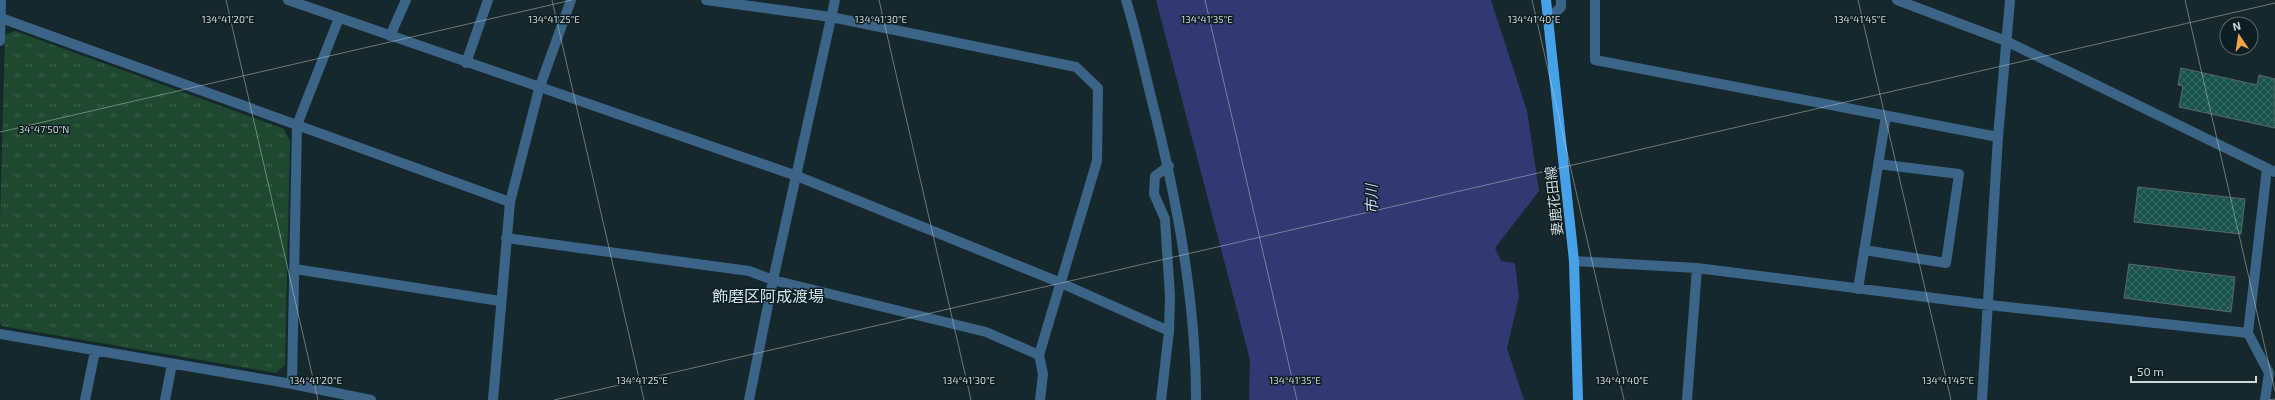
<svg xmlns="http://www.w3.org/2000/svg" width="2275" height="400" font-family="'Exo 2','Noto Sans JP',sans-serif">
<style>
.park{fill:url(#park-tufts)}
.water{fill:#313872}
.building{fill:url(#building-cross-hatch);stroke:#576a67}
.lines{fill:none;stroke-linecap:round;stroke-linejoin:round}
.minor{stroke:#3b6486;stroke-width:10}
.major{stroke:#46a2e8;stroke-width:10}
.ticks{fill:none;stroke:#ced8db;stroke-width:1;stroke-opacity:0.45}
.labels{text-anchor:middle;stroke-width:3;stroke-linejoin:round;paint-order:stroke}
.street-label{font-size:14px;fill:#ced8db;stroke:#0d1e23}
.water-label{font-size:15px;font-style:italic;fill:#cfd7fc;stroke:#0d1e23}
.quarter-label{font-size:16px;fill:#cfe4ea;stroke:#0d1e23}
.ticks-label{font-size:10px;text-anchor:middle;fill:#ced8db;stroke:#0d1e23;stroke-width:3;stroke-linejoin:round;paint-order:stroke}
</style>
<defs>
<pattern id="park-tufts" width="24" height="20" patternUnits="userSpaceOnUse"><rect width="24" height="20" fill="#1e482f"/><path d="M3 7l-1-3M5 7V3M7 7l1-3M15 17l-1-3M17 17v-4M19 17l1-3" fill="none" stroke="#3e624d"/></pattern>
<pattern id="building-cross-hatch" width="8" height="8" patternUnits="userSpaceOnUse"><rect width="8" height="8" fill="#1a534d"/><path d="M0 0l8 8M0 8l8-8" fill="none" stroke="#3a6b66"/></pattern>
</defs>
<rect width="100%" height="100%" fill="#17282c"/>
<path class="park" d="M15 31 284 129 290 141 285 365 276 373 2 326 0 322V220L5 35Z"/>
<path class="water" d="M1156 0H1491L1527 111 1539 191 1495 248 1501 261 1515 263 1519 297 1507 348 1524 400H1249L1250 360Z"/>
<path class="building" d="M2181 68 2257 85 2259 75 2275 79V128L2179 107 2183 86 2178 85Z
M2138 187 2245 199 2241 234 2134 222Z
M2129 264 2235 277 2231 312 2124 298Z"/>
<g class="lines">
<path class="minor" d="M288 0 797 176 1061 283 1169 331
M706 0 831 17 1076 67 1098 88 1097 161 1039 355 1043 374 1040 400
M1126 0C1136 32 1143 65 1151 97 1176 196 1196 298 1196 400
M1595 0V60L1998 137
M1897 0 2006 41 2275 172
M1 18 510 202
M1547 20 1561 7V0
M390 36 406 0
M0 41 1 0
M466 63 488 0
M506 238 749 271 773 280 986 332 1039 355
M1864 250 1946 263 1959 174 1878 164
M1574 261 1697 268 1989 305 2248 333 2269 373 2265 400
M295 269 500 301
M1858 289 1886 116
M2248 333 2267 168
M0 334 292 384 371 400
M292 384 297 125 339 18
M85 400 95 351
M165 400 172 364
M493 400 510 202 539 89 571 0
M749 400 773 280 835 0
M1161 400 1169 331 1170 296 1165 219 1154 194 1155 176 1169 166
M1687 400 1697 268
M1982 400 1998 137 2010 0"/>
<path class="major" d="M1546 0 1574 261 1578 400"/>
</g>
<path class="ticks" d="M226 0 318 400M552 0 644 400M879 0 971 400M1205 0 1297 400M1532 0 1624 400M1858 0 1951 400M2185 0 2275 391M0 132 572 0M554 400 2275 3M2269 400 2275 399"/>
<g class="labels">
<g class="street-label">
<text transform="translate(1554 201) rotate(-96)" y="5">妻鹿花田線</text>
</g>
<g class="water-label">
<text transform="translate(1372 199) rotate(-91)" y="5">市川</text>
</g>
<g class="quarter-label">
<text x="768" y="302">飾磨区阿成渡場</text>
</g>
</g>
<g class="ticks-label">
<text x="228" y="23">134°41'20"E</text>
<text x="554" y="23">134°41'25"E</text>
<text x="881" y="23">134°41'30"E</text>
<text x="1207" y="23">134°41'35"E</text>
<text x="1534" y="23">134°41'40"E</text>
<text x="1860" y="23">134°41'45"E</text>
<text x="44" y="133">34°47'50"N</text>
<text x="316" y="384">134°41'20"E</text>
<text x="642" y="384">134°41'25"E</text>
<text x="969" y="384">134°41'30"E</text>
<text x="1295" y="384">134°41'35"E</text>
<text x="1622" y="384">134°41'40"E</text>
<text x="1948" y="384">134°41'45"E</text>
</g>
<g transform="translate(2239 36) rotate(347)"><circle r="19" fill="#0d1e23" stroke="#5a686d"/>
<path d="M0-3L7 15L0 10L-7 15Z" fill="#f5a246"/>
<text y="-6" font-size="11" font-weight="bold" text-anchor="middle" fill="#ced8db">N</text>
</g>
<path d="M2131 376v6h125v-6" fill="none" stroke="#ced8db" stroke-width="2"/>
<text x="2137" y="376" font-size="12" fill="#ced8db" stroke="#0d1e23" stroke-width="3" paint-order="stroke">50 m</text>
</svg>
